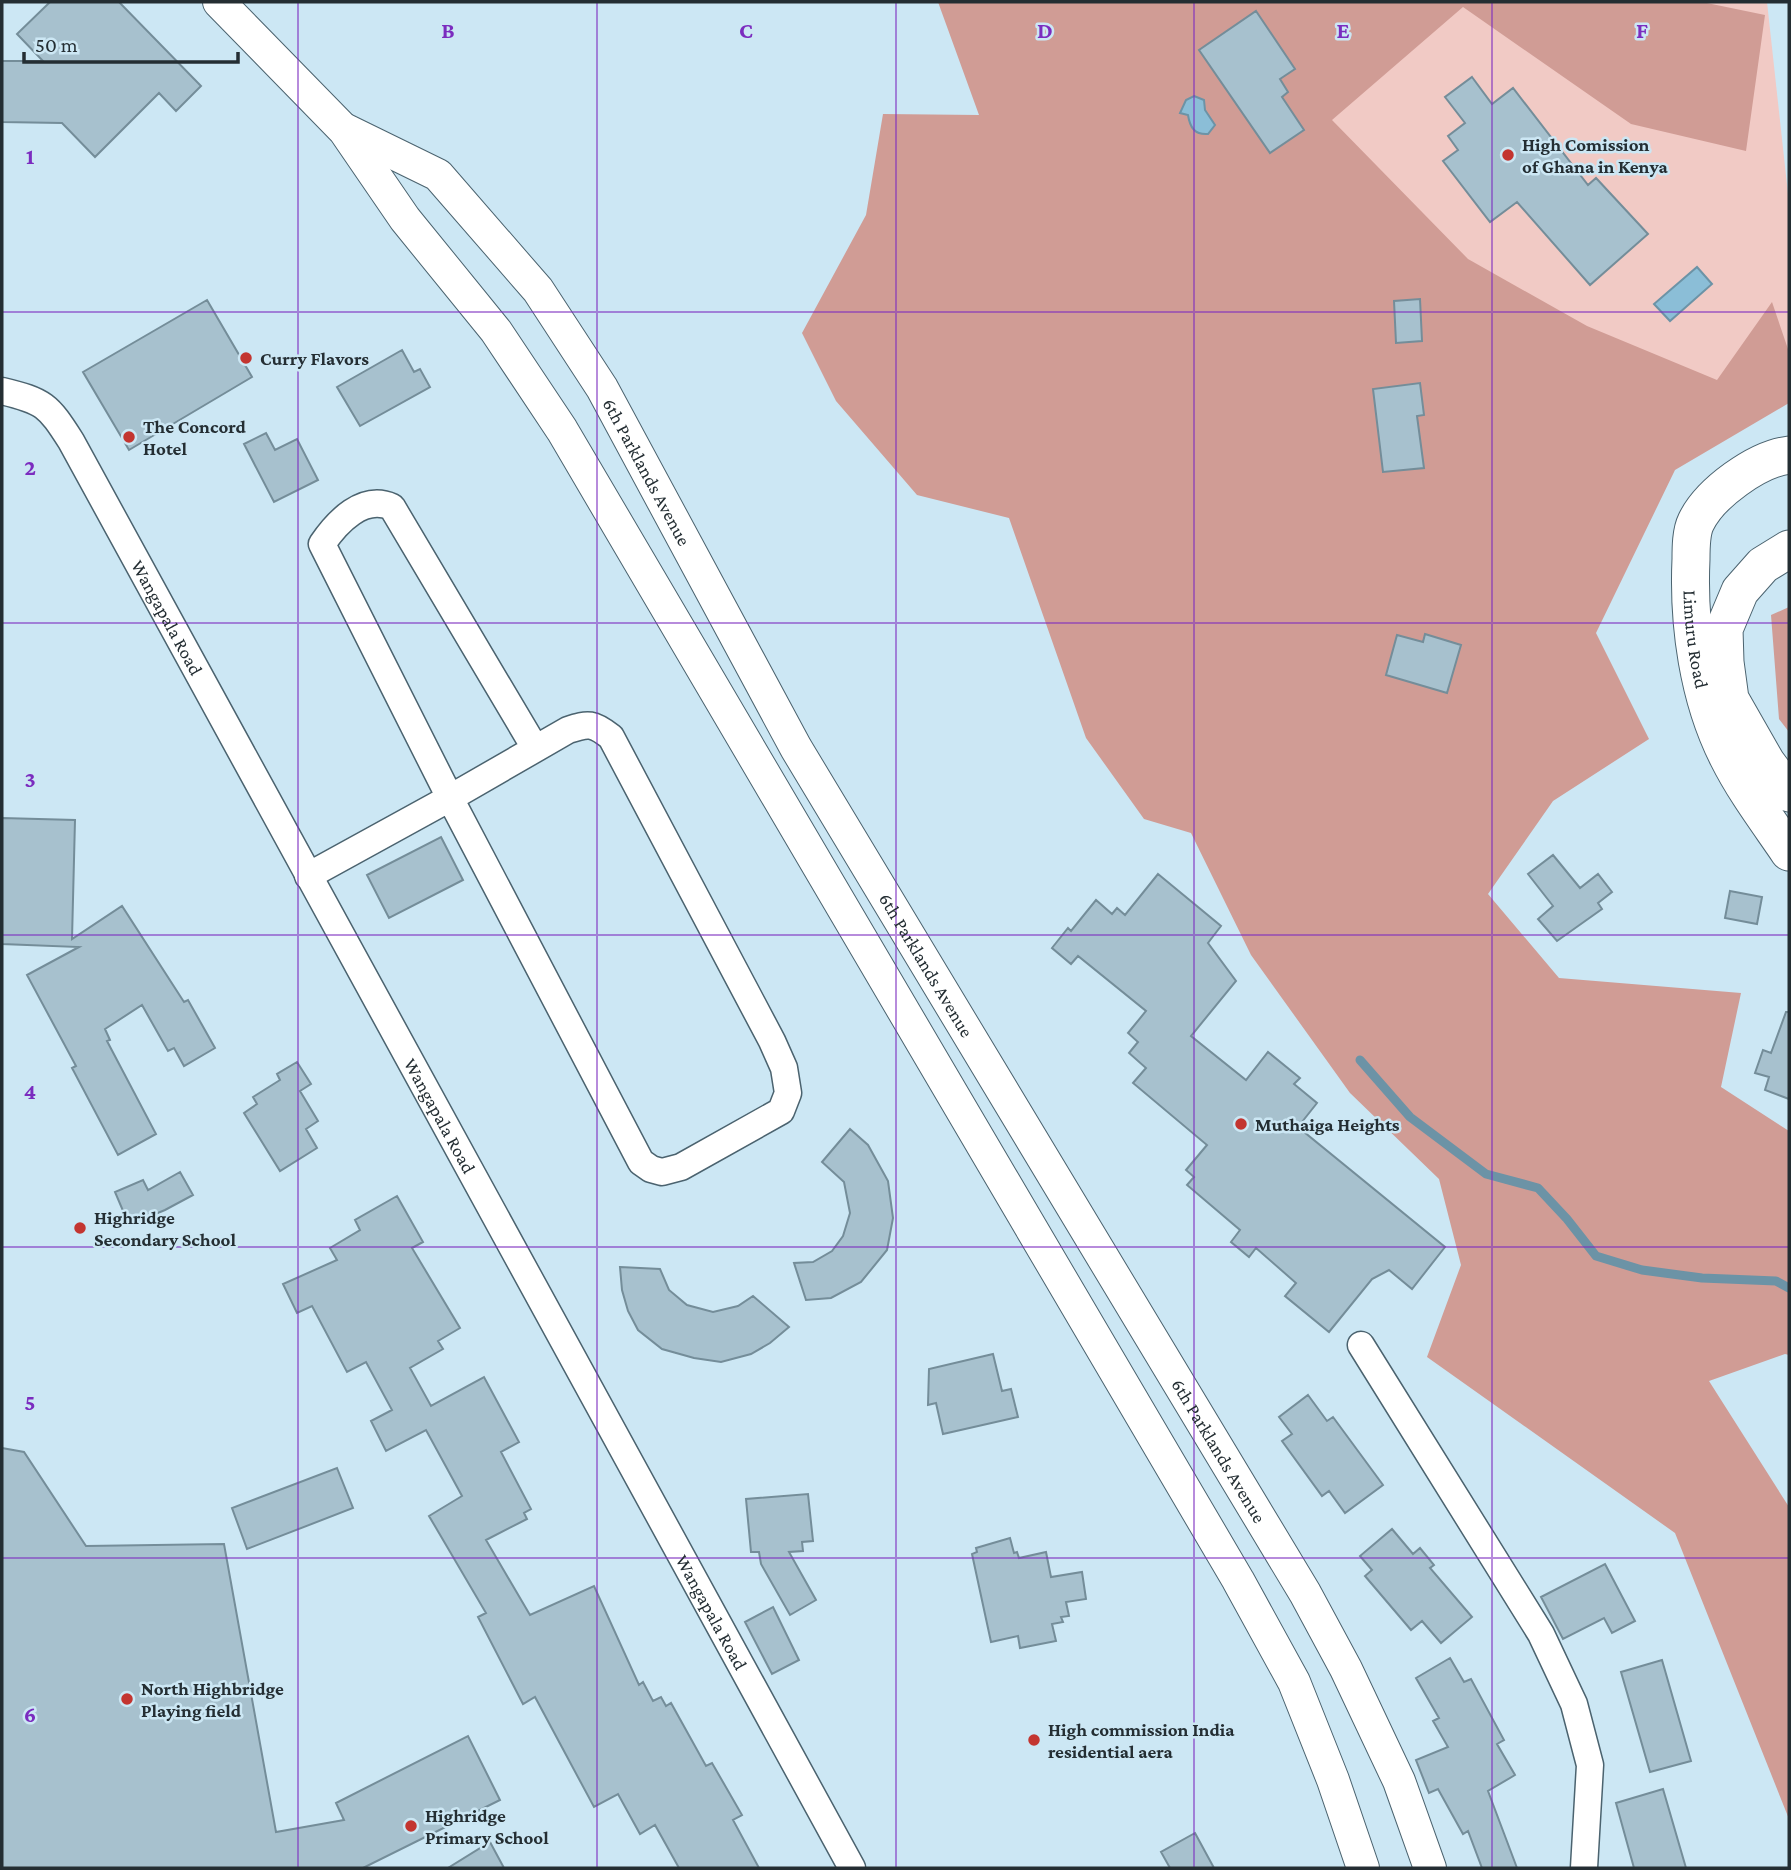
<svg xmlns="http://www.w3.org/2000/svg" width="1791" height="1870" font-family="'Crimson Pro',serif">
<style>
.green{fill:#f1cac5}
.forest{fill:#d09c95}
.water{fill:#8bbed7;stroke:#6c93a6;stroke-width:2}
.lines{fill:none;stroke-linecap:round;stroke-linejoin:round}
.stream{stroke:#6c93a6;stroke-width:9}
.building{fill:#a7c1ce;stroke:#748d99;stroke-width:2}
.minor-casing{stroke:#4b636f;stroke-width:29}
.tertiary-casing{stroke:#4b636f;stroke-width:34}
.secondary-casing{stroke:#4b636f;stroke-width:39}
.minor{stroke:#fff;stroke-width:26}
.tertiary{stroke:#fff;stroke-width:32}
.secondary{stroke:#fff;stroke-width:37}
.grid{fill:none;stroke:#7b2cbf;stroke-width:2;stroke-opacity:0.55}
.poi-dot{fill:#c33530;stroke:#cce7f4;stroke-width:2.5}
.labels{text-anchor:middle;stroke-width:5;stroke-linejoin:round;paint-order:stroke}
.poi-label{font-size:19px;font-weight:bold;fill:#242e33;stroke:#cce7f4;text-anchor:start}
.street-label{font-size:19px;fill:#242e33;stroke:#cce7f4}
.grid-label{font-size:23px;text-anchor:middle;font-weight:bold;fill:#7b2cbf;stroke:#cce7f4;stroke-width:5;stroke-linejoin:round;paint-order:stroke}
</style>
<rect width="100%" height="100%" fill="#cce7f4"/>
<path class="green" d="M1227 2H1767L1789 203V379L1422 479Z"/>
<path class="forest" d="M938 2H1702L1765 15 1746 151 1631 124 1463 7 1332 120 1468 259 1587 326 1717 380 1772 302 1789 352V403L1675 470 1596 633 1649 739 1553 801 1488 894 1559 978 1741 993 1721 1087 1789 1131V1355L1785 1354 1709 1381 1789 1507V1819L1675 1533 1427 1357 1461 1265 1439 1179 1350 1093 1251 955 1191 833 1144 819 1086 738 1009 518 917 495 836 401 802 333 866 215 883 114 979 115Z
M1789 607V732L1779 719 1771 615Z"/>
<path class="water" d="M1194 96 1204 100 1205 110 1215 125 1208 134C1195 135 1190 128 1188 115L1180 113 1186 100Z
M1697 267 1712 284 1670 321 1654 304Z"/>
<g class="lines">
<path class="stream" d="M1360 1060 1410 1117 1486 1174 1538 1188 1567 1219 1596 1256 1642 1270 1702 1278 1776 1281 1789 1288"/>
</g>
<path class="building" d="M50 2H119L201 86 176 111 159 93 95 157 62 123 2 122V61H43L17 34Z
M1256 11 1295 69 1280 79 1288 92 1282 97 1304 130 1270 153 1199 50Z
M1472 77 1492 104 1513 88 1588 185 1596 178 1648 234 1590 285 1517 202 1490 222 1443 161 1458 150 1448 136 1465 123 1445 97Z
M1420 299 1422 341 1396 343 1394 301Z
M207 300 252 377 129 450 83 372Z
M402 350 414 372 420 369 430 387 360 426 337 387Z
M1420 383 1424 415 1417 416 1424 468 1383 472 1373 389Z
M266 433 275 450 297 439 318 480 274 502 244 444Z
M1425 634 1461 645 1447 693 1386 675 1397 635 1423 642Z
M2 818 75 820 72 939 122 906 184 1002 188 1000 215 1048 184 1066 174 1048 168 1051 142 1005 105 1029 110 1040 107 1041 156 1134 118 1155 72 1068 76 1066 27 975 79 947 2 944Z
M441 837 463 880 389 918 367 875Z
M1553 855 1580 888 1598 874 1612 892 1598 903 1602 909 1557 941 1538 919 1553 906 1528 874Z
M1158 874 1221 926 1208 943 1236 981 1191 1036 1246 1080 1268 1052 1300 1078 1294 1084 1317 1103 1298 1127 1445 1247 1412 1289 1389 1270 1372 1279 1329 1332 1285 1296 1296 1283 1256 1248 1249 1257 1231 1242 1240 1230 1187 1185 1194 1177 1186 1170 1207 1145 1133 1083 1146 1068 1129 1053 1138 1042 1128 1033 1146 1011 1078 956 1071 964 1052 948 1068 928 1071 931 1096 900 1112 914 1117 908 1125 915Z
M1730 891 1762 897 1757 924 1725 918Z
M1786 1012H1789V1099L1765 1090 1769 1077 1755 1073 1763 1050 1771 1053Z
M297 1062 311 1084 300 1091 318 1121 306 1129 317 1148 280 1171 244 1113 257 1104 253 1097 280 1080 277 1074Z
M850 1129 868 1145 888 1181 893 1218 887 1250 861 1282 831 1298 806 1300 794 1263 813 1262 832 1251 843 1236 850 1213 844 1182 822 1162Z
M180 1172 193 1195 165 1210 129 1225 115 1192 143 1180 148 1190Z
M397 1196 423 1242 412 1248 460 1328 438 1341 443 1349 410 1368 431 1406 484 1377 519 1442 501 1452 531 1509 524 1513 527 1519 486 1540 530 1615 594 1586 639 1685 643 1682 653 1701 661 1697 666 1706 671 1703 706 1766 712 1763 742 1815 733 1820 759 1868H679L655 1825 640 1834 618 1794 594 1807 535 1697 523 1704 478 1617 486 1613 429 1516 462 1496 426 1430 386 1451 371 1421 392 1410 366 1362 347 1372 312 1306 297 1313 283 1284 337 1260 330 1248 360 1230 355 1220Z
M620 1267 660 1269 669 1290 687 1305 713 1312 738 1306 753 1296 789 1327 770 1343 751 1354 721 1362 694 1358 662 1349 638 1330 628 1311 622 1290Z
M993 1354 1002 1391 1011 1389 1018 1417 943 1434 936 1403 928 1405 929 1369Z
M1308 1395 1327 1421 1333 1417 1383 1485 1345 1513 1329 1491 1322 1496 1282 1441 1292 1434 1279 1417Z
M2 1448 24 1452 86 1546 224 1544 276 1832 344 1820 336 1803 468 1736 500 1800 363 1868H2Z
M337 1468 353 1508 247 1549 232 1508Z
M808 1494 813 1541 802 1542 803 1551 789 1552 816 1600 790 1615 761 1564 759 1552H751L746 1499Z
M1392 1529 1413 1554 1420 1548 1434 1565 1430 1568 1472 1617 1441 1643 1422 1621 1411 1630 1365 1576 1372 1570 1360 1556Z
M1010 1538 1014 1553 1017 1552 1019 1558 1046 1552 1051 1577 1082 1572 1086 1599 1066 1602 1069 1616 1061 1617 1063 1622 1052 1624 1056 1641 1020 1648 1018 1636 991 1642 972 1554 977 1552 976 1548Z
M1605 1564 1635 1621 1612 1633 1604 1618 1563 1639 1541 1597Z
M773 1607 799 1660 772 1674 745 1622Z
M1450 1658 1464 1682 1471 1679 1504 1740 1497 1744 1515 1775 1488 1791 1517 1868H1482L1468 1831 1463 1834 1438 1789 1429 1793 1416 1760 1448 1747 1433 1721 1439 1718 1416 1678Z
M1662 1660 1691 1761 1650 1772 1621 1672Z
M1663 1789 1686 1868H1634L1616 1803Z
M1195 1833 1214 1868H1170L1161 1852Z
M490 1842 504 1868H448Z"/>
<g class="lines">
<defs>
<g id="minor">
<path id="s1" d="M2 391C44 401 48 405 71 441L852 1868"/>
<path d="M308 876 450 798 568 730C589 723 593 723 611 737L772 1041 784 1068 788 1093 781 1111 681 1167 662 1172 651 1169 641 1162 450 798 322 544C337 522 363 494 392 507L535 748"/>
<path d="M1361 1345 1541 1634 1574 1704 1590 1765 1584 1868"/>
</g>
<g id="tertiary">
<path d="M219 2 344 130 405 219 496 331 562 430 1238 1580 1294 1682 1333 1780 1363 1868"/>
<path id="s2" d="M346 130 438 175 538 290 602 388 796 748 1305 1593 1346 1669 1399 1781 1430 1868"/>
</g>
<g id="secondary">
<path id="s3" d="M1789 455C1757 459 1710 493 1696 522 1691 532 1691 548 1691 559 1688 624 1698 698 1728 757 1745 791 1768 821 1789 852"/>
<path d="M1789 549 1763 565 1740 591 1724 629 1725 662 1730 699 1766 762 1789 793"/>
</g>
</defs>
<use href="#minor" class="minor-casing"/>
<use href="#tertiary" class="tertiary-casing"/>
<use href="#secondary" class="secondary-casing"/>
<use href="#minor" class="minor"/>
<use href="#tertiary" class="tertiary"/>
<use href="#secondary" class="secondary"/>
</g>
<path class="grid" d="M298 2V1868M597 2V1868M896 2V1868M1194 2V1868M1492 2V1868M2 312H1789M2 623H1789M2 935H1789M2 1247H1789M2 1558H1789"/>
<g class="poi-dot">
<circle cx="1508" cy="155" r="7"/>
<circle cx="246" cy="358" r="7"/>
<circle cx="129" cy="437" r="7"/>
<circle cx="1241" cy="1124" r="7"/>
<circle cx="80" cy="1228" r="7"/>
<circle cx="127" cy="1699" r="7"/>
<circle cx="1034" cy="1740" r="7"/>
<circle cx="411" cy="1826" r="7"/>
</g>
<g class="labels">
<g class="poi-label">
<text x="1522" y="151">High Comission<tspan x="1522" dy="22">of Ghana in Kenya</tspan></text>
<text x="260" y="365">Curry Flavors</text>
<text x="143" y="433">The Concord<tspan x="143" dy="22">Hotel</tspan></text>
<text x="1255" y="1131">Muthaiga Heights</text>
<text x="94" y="1224">Highridge<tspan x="94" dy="22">Secondary School</tspan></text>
<text x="141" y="1695">North Highbridge<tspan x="141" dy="22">Playing field</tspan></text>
<text x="1048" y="1736">High commission India<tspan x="1048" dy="22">residential aera</tspan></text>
<text x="425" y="1822">Highridge<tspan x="425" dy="22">Primary School</tspan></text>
</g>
<g class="street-label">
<text dy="7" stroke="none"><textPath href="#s2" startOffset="467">6th Parklands Avenue</textPath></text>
<text dy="7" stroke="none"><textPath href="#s1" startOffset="290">Wangapala Road</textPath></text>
<text dy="7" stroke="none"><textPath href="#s3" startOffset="236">Limuru Road</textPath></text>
<text dy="7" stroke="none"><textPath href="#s2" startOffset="1034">6th Parklands Avenue</textPath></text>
<text dy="7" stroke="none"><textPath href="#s1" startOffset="858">Wangapala Road</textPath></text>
<text dy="7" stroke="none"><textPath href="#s2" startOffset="1601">6th Parklands Avenue</textPath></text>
<text dy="7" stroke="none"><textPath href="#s1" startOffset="1424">Wangapala Road</textPath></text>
</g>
</g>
<g class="grid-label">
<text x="448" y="38">B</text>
<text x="746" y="38">C</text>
<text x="1045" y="38">D</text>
<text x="1343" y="38">E</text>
<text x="1642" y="38">F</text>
<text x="30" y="164">1</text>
<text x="30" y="475">2</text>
<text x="30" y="787">3</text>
<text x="30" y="1099">4</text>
<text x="30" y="1410">5</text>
<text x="30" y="1722">6</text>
</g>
<rect width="1791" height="1870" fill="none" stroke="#242e33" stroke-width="7"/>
<path d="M24 52v10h214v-10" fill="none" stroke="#242e33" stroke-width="3.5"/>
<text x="35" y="52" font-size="21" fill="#242e33" stroke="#cce7f4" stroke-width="5" paint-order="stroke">50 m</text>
</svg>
